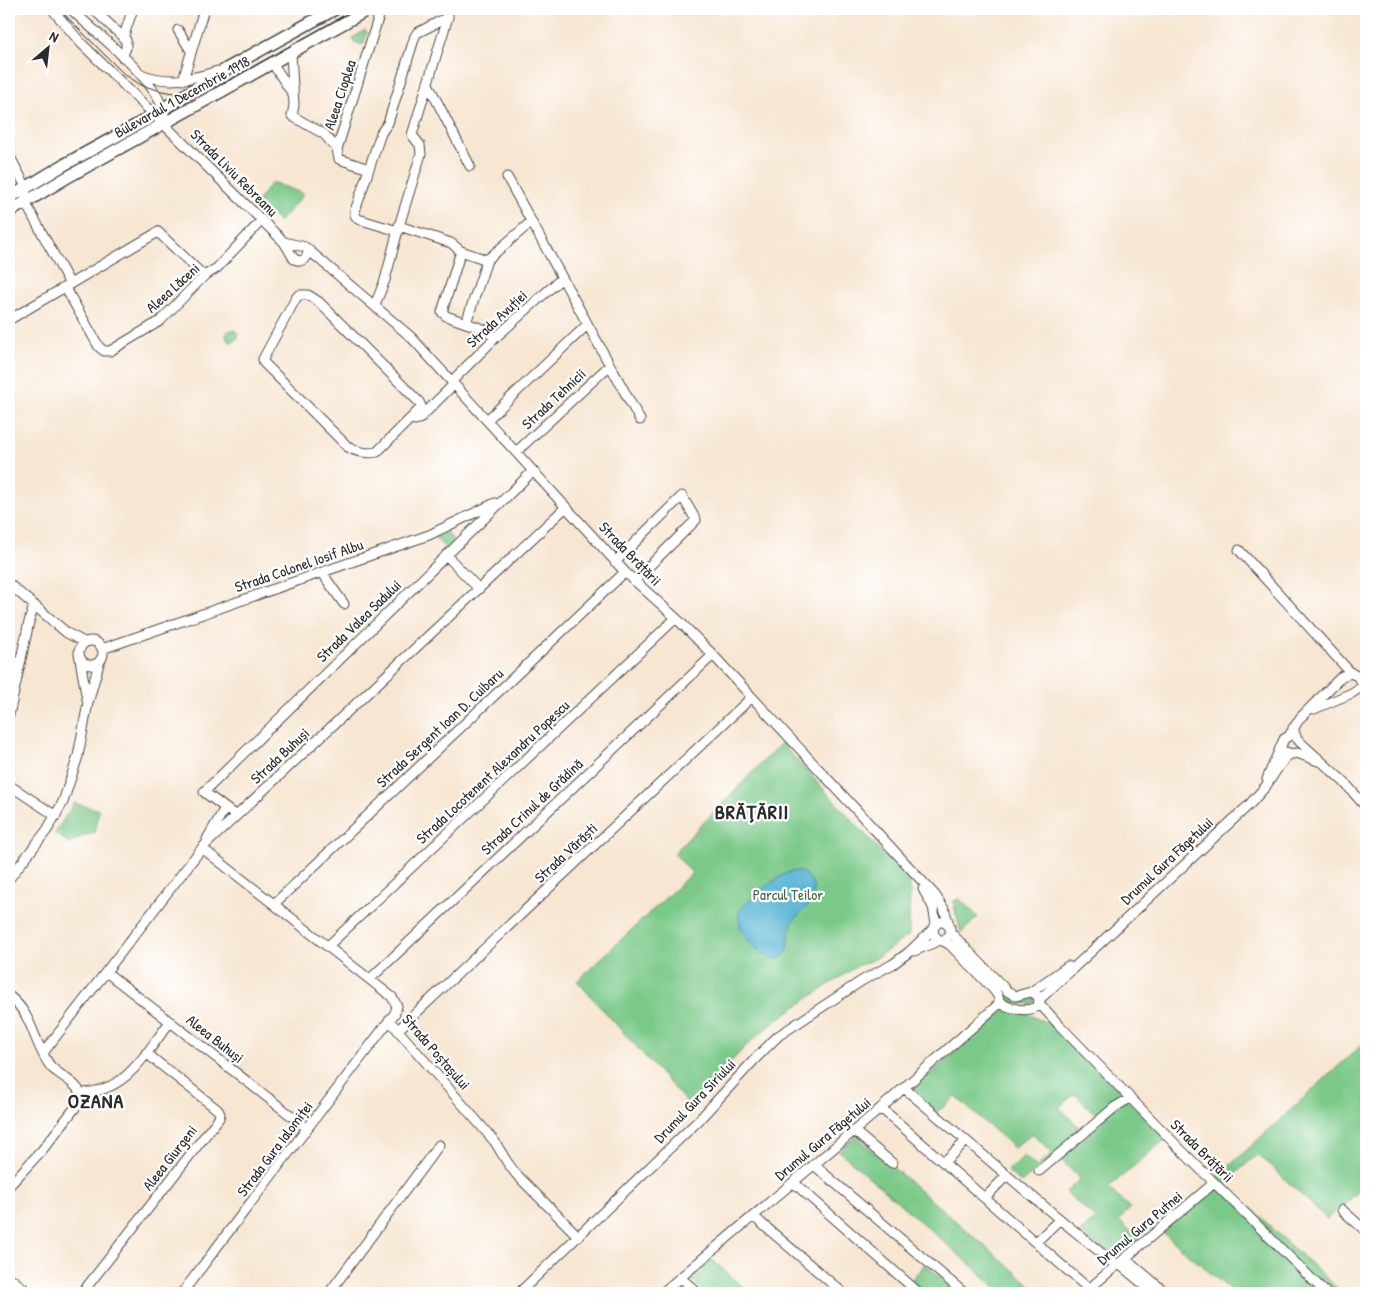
<svg xmlns="http://www.w3.org/2000/svg" width="1375" height="1302" font-family="'Patrick Hand',sans-serif">
<style>
.green{fill:#7ac989;stroke:#527a5a}
.water{fill:#55b3d4;stroke:#406f80}
.lines{fill:none;stroke-linecap:round;stroke-linejoin:round}
.minor-casing{stroke:#4a4744;stroke-width:11}
.major-casing{stroke:#4a4744;stroke-width:14}
.minor{stroke:#fff;stroke-width:9}
.major{stroke:#fff;stroke-width:11}
.tram{stroke:#2b2b2b;stroke-width:1}
.labels{text-anchor:middle;stroke-width:4.5;stroke-linejoin:round;paint-order:stroke}
.street-label{font-size:15px;fill:#2b2b2b;stroke:#fff}
.park-label{font-size:15px;fill:#47624c;stroke:#fff}
.district-label{font-size:20px;font-weight:bold;letter-spacing:1px;fill:#2b2b2b;stroke:#fff}
</style>
<rect width="100%" height="100%" fill="#fff"/>
<filter id="ink" filterUnits="userSpaceOnUse"><feTurbulence type="fractalNoise" baseFrequency=".02" numOctaves="2"/><feDisplacementMap in="SourceGraphic" scale="10" xChannelSelector="R" yChannelSelector="G"/><feConvolveMatrix kernelMatrix="1 2 1 2 8 2 1 2 1" color-interpolation-filters="sRGB"/></filter>
<filter id="wash" filterUnits="userSpaceOnUse"><feTurbulence type="fractalNoise" baseFrequency=".0096" numOctaves="4" result="noise"/><feDisplacementMap in="SourceGraphic" scale="20" xChannelSelector="R" yChannelSelector="G"/><feGaussianBlur stdDeviation="1.12" result="paint"/><feColorMatrix in="noise" values="0 0 0 0 0 0 0 0 0 0 0 0 0 0 0 0 0 1.4 0 .05"/><feComposite in="paint" operator="in"/></filter>
<g filter="url(#wash)">
<rect width="100%" height="100%" fill="#f7e6d1"/>
<path class="green" d="M365 30 367 32 363 45 354 42 353 38Z
M272 182 304 194 279 222 257 202Z
M226 336a6 6 0 1 1 12 0a6 6 0 1 1-12 0Z
M447 532 454 542 447 550 435 538Z
M781 743 910 883 909 935 875 959 857 966 779 1018 747 1045 689 1105 577 981 692 873 674 853Z
M74 803 99 810 94 833 84 835 70 844 55 833Z
M959 898 978 917 961 933 953 902Z
M1005 994H1026L1034 996 1035 1001 1031 1004 1013 1003 1003 998 1002 996Z
M1005 1010 1026 1013 1057 1028 1167 1138 1108 1188 1130 1208 1119 1221 1142 1241 1115 1263 1080 1232 1096 1219 1066 1192 1080 1179 1060 1159 1103 1122 1075 1094 1059 1107 1083 1131 1021 1183 1007 1171 1024 1156 1037 1167 1052 1153 1032 1133 1014 1148 956 1097 937 1112 910 1090Z
M1366 1041V1185L1327 1219 1258 1154 1225 1183 1293 1248 1343 1293H1234L1162 1232 1213 1187 1215 1179Z
M856 1136 1040 1293H1003L839 1151Z
M710 1258 750 1293H706L687 1277Z
M925 1264 959 1293H923L910 1281Z"/>
<path class="water" d="M799 871C817 878 818 896 805 909 801 914 794 918 792 924 788 932 790 943 787 952L779 959C765 959 747 943 741 930 739 925 739 920 738 914 743 903 775 878 787 873 791 871 794 871 799 871Z"/>
</g>
<g filter="url(#ink)">
<g class="lines">
<defs>
<path id="minor" d="M52 9 81 43 284 242 294 259 300 261 305 259 308 254 307 249
M71 9C97 35 158 79 164 114
M93 9 126 40V48L122 57
M178 30 191 51
M123 38 133 9
M291 53 294 105 292 116 324 134 337 149
M273 64 292 93
M141 74C168 85 192 79 218 71
M183 80 204 9
M428 84 470 166
M9 155 26 187 25 202 70 284
M369 169 339 159 337 149 381 9
M507 177 640 420
M399 226 451 243 461 251 487 260
M398 231 358 219 355 215V211L381 133 388 123 415 36 417 33 448 17
M284 242 305 247 411 337 625 572 676 618 713 655 935 895 944 909 949 924
M461 251 442 312 446 316 486 330 495 338
M65 287 99 347 104 351H110L160 321 204 276 217 268 262 220
M299 295H308L319 302 419 402 421 406 419 410 377 452C368 454 356 452 348 447L264 363 263 359 296 298Z
M375 305 385 280 399 226 421 154 420 145 412 135 448 17V9
M9 320 158 232 204 276
M466 323 487 260 531 222
M452 381 495 338 562 278
M415 420 419 419 454 384
M487 420 587 325
M516 452 610 365
M1239 550 1351 673 1357 676 1366 686
M446 555 479 589
M615 562 682 496 696 520 634 581
M323 572 327 580 344 604
M9 584 67 633 84 642
M79 653a12 12 0 1 1 24 0a12 12 0 1 1-24 0Z
M102 649 429 535 495 503
M80 659 87 700
M1314 709 1352 693 1358 689 1366 687
M9 715 29 622 34 605
M1293 728 1296 737 1300 742 1344 782 1366 807
M1286 752 1292 754 1297 753 1318 761
M1267 779 1284 739 1289 736 1300 718 1342 676 1351 673
M9 785 56 816
M236 816 204 792 533 471
M207 839 225 808
M9 879 47 830 63 802 78 756 88 703 100 660
M923 889 933 907 936 924
M274 904 625 572
M951 933 1007 991 1016 996 1031 992 1068 966
M944 940 950 935V927L944 922H938L933 928 934 935C938 941 944 940 950 945L994 990 998 996 999 1001C1007 1009 1029 1013 1038 1006L1039 1000 1037 995 1031 992
M328 946 676 618
M914 951 940 940
M106 972 307 1128
M370 979 713 655
M9 996C34 1015 33 1044 51 1067 60 1076 80 1084 81 1097L78 1104 43 1149 9 1186
M1039 1000 1250 804 1266 786 1279 766 1289 754
M1039 1003 1061 1027 1184 1153 1326 1293
M389 1020 476 1120 495 1142 507 1162 516 1174 578 1236
M398 1030 752 697
M43 1053 202 848 566 507
M904 1088 1028 1193 1117 1266
M80 1093C127 1092 144 1055 170 1022
M881 1108 1089 1289
M854 1131 892 1163
M944 1162 966 1141
M814 1165 964 1293
M1039 1171 1115 1107 1130 1098
M793 1182 919 1293
M985 1198 1007 1175
M1342 1210 1366 1231
M753 1216 843 1293
M1036 1242 1060 1219
M1125 1258 1166 1293
M1119 1264 1154 1293
M9 1277 30 1293
M681 1278 698 1293
M82 1293 219 1118 220 1114 218 1110 146 1053
M182 1293 395 1013 397 1006 392 997 202 848
M329 1293 439 1145
M519 1293 698 1121 756 1058 778 1036 863 980 893 964 909 952 932 930
M662 1293 881 1108 1000 1003
M1084 1293 1214 1183"/>
<path id="major" d="M9 198 62 166 144 121 228 68 335 9
M9 212 66 178 369 9"/>
</defs>
<use href="#minor" class="minor-casing"/>
<use href="#major" class="major-casing"/>
<use href="#minor" class="minor"/>
<use href="#major" class="major"/>
<path class="tram" d="M59 9 124 74 141 85 161 91 181 94 212 88 234 78 355 9"/>
</g>
</g>
<g class="labels">
<g class="street-label">
<text transform="translate(340 95) rotate(-72)" y="5">Aleea Cioplea</text>
<text transform="translate(182 97) rotate(-29)" y="5">Bulevardul 1 Decembrie 1918</text>
<text transform="translate(234 173) rotate(45)" y="5">Strada Liviu Rebreanu</text>
<text transform="translate(173 288) rotate(-42)" y="5">Aleea Lăceni</text>
<text transform="translate(497 319) rotate(-43)" y="5">Strada Avuției</text>
<text transform="translate(554 399) rotate(-43)" y="5">Strada Tehnicii</text>
<text transform="translate(630 554) rotate(46)" y="5">Strada Brățării</text>
<text transform="translate(299 566) rotate(-19)" y="5">Strada Colonel Iosif Albu</text>
<text transform="translate(359 621) rotate(-44)" y="5">Strada Valea Sadului</text>
<text transform="translate(440 728) rotate(-43)" y="5">Strada Sergent Ioan D. Cuibaru</text>
<text transform="translate(280 756) rotate(-43)" y="5">Strada Buhuși</text>
<text transform="translate(493 772) rotate(-43)" y="5">Strada Locotenent Alexandru Popescu</text>
<text transform="translate(532 807) rotate(-43)" y="5">Strada Crinul de Grădină</text>
<text transform="translate(566 853) rotate(-43)" y="5">Strada Vărăști</text>
<text transform="translate(1167 861) rotate(-43)" y="5">Drumul Gura Făgetului</text>
<text transform="translate(215 1039) rotate(38)" y="5">Aleea Buhuși</text>
<text transform="translate(436 1052) rotate(49)" y="5">Strada Poștașului</text>
<text transform="translate(695 1101) rotate(-46)" y="5">Drumul Gura Siriului</text>
<text transform="translate(823 1139) rotate(-40)" y="5">Drumul Gura Făgetului</text>
<text transform="translate(275 1149) rotate(-53)" y="5">Strada Gura Ialomiței</text>
<text transform="translate(1202 1151) rotate(45)" y="5">Strada Brățării</text>
<text transform="translate(170 1158) rotate(-52)" y="5">Aleea Giurgeni</text>
<text transform="translate(1140 1228) rotate(-40)" y="5">Drumul Gura Putnei</text>
</g>
<g class="park-label">
<text x="788" y="900">Parcul Teilor</text>
</g>
<g class="district-label">
<text x="752" y="819">BRĂȚĂRII</text>
<text x="96" y="1108">OZANA</text>
</g>
</g>
<rect width="1375" height="1302" fill="none" stroke="#fff" stroke-width="30"/>
<g transform="translate(48 48) rotate(28)" stroke="#ffffff" stroke-width="4" paint-order="stroke">
<path d="M0-4L9 19L0 12L-9 19Z" fill="#2b2b2b"/>
<text y="-8" font-size="14" font-weight="bold" text-anchor="middle" fill="#2b2b2b">N</text>
</g>
</svg>
